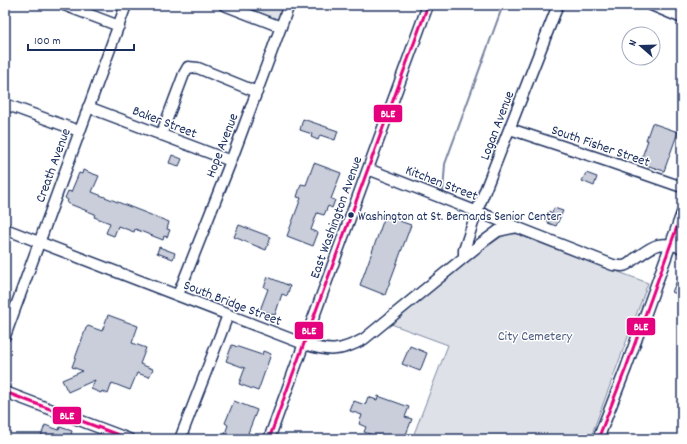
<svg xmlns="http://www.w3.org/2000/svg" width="687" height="444" font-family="Dekko,sans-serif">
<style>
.green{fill:#dee1e7;stroke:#7c88a2}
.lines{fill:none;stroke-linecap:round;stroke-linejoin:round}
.stream{stroke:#77839f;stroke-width:2}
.building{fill:#caceda;stroke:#1b2f5e}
.minor-casing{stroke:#1b2f5e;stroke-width:13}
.minor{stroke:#fff;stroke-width:10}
.bus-1-casing{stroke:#fff;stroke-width:6}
.bus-1{stroke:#e5007d;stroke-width:3}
.bus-dot{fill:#1b2f5e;stroke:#fff;stroke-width:1.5}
.labels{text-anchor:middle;stroke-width:3;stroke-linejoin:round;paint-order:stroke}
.bus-label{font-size:13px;fill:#1b2f5e;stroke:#fff;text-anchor:start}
.street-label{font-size:14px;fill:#1b2f5e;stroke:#fff}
.park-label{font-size:14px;fill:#4c5c80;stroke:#fff}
.line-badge{stroke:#fff;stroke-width:1.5}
.badge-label{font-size:11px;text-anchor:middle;font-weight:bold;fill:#fff}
</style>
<rect width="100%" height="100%" fill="#fff"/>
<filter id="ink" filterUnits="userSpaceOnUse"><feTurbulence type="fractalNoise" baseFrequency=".025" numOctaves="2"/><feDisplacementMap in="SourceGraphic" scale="8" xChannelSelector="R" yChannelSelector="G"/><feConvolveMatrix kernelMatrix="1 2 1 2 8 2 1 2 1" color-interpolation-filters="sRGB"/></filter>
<g filter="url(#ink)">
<path class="green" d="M235 5H283L277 21Z
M509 234H518L648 283 590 439H412L448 345 391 324 478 253 501 237Z"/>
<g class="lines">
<path class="stream" d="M443 192 445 164 503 5"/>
</g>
<path class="building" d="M303 119 338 131 335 140 320 135 318 140 311 137 312 134 300 130Z
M652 123 678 132 664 171 640 163 648 140H646Z
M172 155 182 159 179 166 169 163Z
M314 163 341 173 331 199 335 200 332 208 328 206 324 215 317 213 311 230 318 233 313 246 287 236 301 198 297 197 301 184 306 185Z
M83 170 99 176 92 192 169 222 167 229 170 230 167 237 164 236 163 240 135 229 134 232 118 226 114 236 106 233 110 223 94 217 95 214 67 203 68 200 65 198 68 191 71 192 79 173 82 174Z
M586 173 597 177 594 186 582 181Z
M554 208 563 211 556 226 548 223 549 221 545 220 549 211 552 213Z
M385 216 411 225 385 295 360 285Z
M239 225 271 237 266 250 234 237Z
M159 247 175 253 173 259 157 253Z
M682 269V296L672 292Z
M268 277 290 286 287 296 282 294 275 315 260 310 268 289 264 287Z
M108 315 138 326 132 343 146 348 140 364 153 369 149 377 137 373 130 390 112 383 108 394 102 391 101 393 91 389 95 380 68 392 62 380 83 371 72 367 86 328 88 326 102 331Z
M232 345 262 355 263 351 271 354 258 391 239 384 245 368 226 361Z
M410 346 427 353 420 371 402 364Z
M378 396 409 407 405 417 412 419 405 437 398 435 397 439H383L364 432 366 427 359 424 362 415 350 411 354 401 365 405 368 397 377 400Z
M234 401 257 410 248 433 263 439H228L224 437 228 425 225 423Z
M45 425 59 430 60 427 72 431 70 439H40Z"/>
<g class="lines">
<defs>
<path id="minor" d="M64 5 119 26
M224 5 281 27
M651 5 682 18
M5 104 79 131
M88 107 231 161
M510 129 604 160 682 187
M161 135 184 74 188 67 198 68 257 92
M368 169 613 265C615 265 619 266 622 266 626 266 630 263 633 260 652 247 658 239 682 248
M5 229 304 344C329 352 340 352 364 339L483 242 498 231 517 227
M464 257V250L477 211 558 5
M178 295 231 161 289 5
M5 336 126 5
M5 392 129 439
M180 439 228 315
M269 439 428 5
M598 439 626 368 682 213"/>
</defs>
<use href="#minor" class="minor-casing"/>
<use href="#minor" class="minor"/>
<defs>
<path id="bus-1" d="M5 392 129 439
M269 439 428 5
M598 439 626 368 682 213"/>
</defs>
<use href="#bus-1" class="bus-1-casing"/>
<use href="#bus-1" class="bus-1"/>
</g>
</g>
<circle class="bus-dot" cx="351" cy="215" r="3.5"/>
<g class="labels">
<g class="bus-label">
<text x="358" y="220">Washington at St. Bernards Senior Center</text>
</g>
<g class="street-label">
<text transform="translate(165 121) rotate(21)" y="5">Baker Street</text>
<text transform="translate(496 125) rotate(-69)" y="5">Logan Avenue</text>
<text transform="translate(221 145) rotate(-69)" y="5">Hope Avenue</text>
<text transform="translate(601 145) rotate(19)" y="5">South Fisher Street</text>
<text transform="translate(52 165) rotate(-70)" y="5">Creath Avenue</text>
<text transform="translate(442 182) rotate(21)" y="5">Kitchen Street</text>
<text transform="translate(335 217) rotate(-70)" y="5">East Washington Avenue</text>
<text transform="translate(233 302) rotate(21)" y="5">South Bridge Street</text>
</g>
<g class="park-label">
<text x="535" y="340">City Cemetery</text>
</g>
</g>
<g class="line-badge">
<rect x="373" y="104" width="30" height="19" rx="4" fill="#e5007d"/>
<rect x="626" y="317" width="30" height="19" rx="4" fill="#e5007d"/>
<rect x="294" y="321" width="30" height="19" rx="4" fill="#e5007d"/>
<rect x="52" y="406" width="30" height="19" rx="4" fill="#e5007d"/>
</g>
<g class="badge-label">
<text x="388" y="117">BLE</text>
<text x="641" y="330">BLE</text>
<text x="309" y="334">BLE</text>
<text x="67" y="419">BLE</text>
</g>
<rect width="687" height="444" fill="none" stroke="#fff" stroke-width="20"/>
<rect x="10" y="10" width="667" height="424" fill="none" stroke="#1b2f5e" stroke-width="1.5" filter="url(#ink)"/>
<g transform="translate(641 46) rotate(290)"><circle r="19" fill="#ffffff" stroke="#a4acbf"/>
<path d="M0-3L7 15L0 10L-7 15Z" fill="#1b2f5e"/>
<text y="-6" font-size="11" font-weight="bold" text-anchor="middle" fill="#1b2f5e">N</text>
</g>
<path d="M28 44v6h106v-6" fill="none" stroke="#1b2f5e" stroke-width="2"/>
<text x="34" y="44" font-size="12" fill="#1b2f5e" stroke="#ffffff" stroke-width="3" paint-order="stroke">100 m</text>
</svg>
